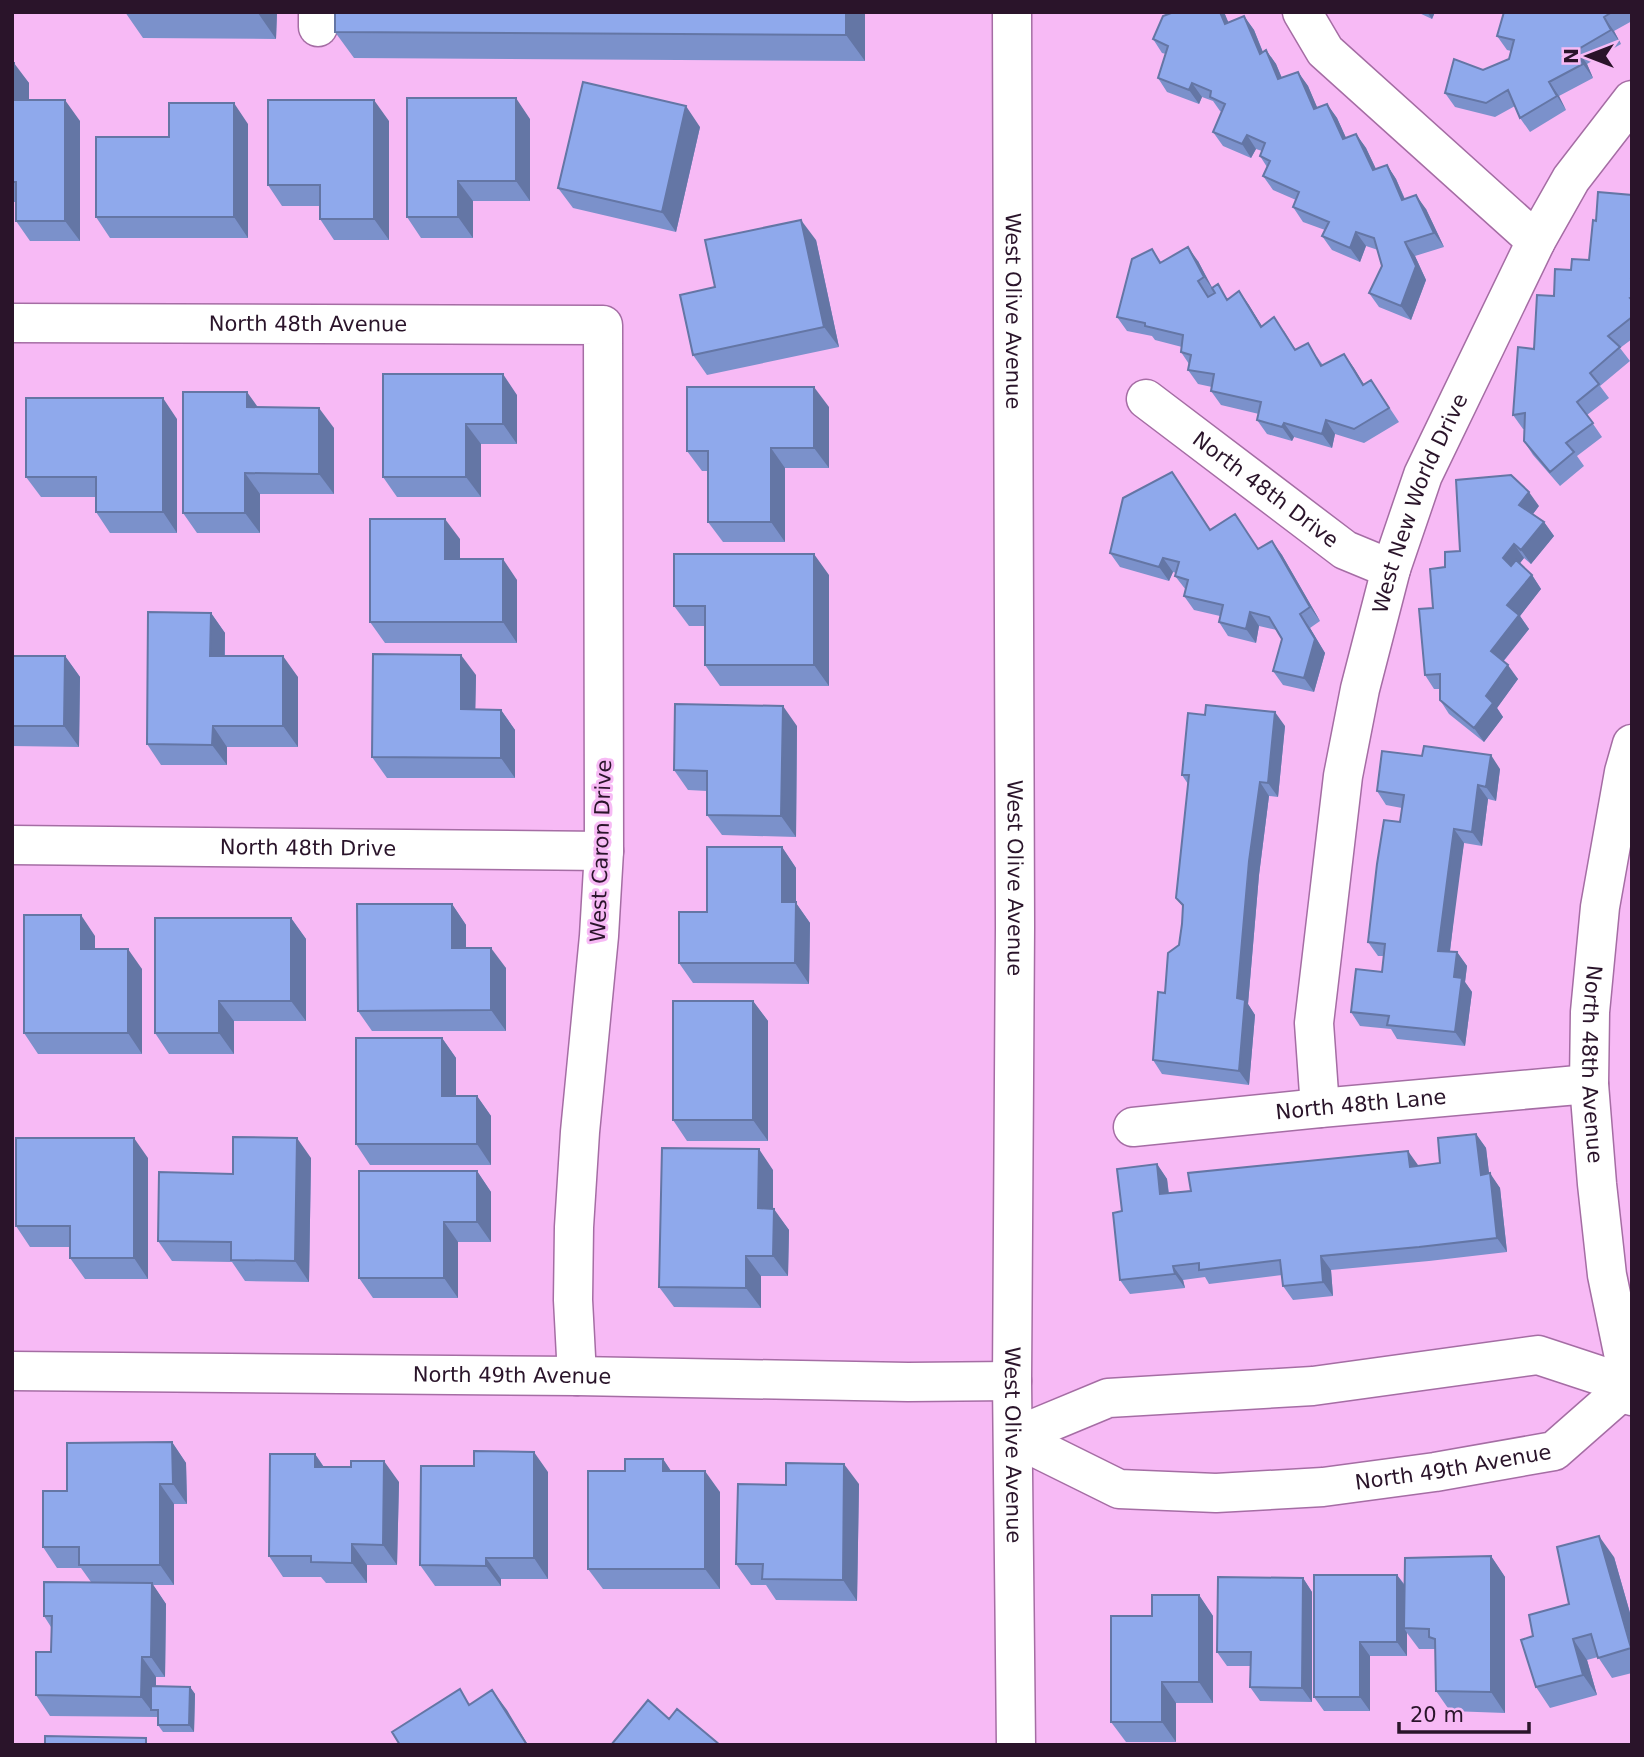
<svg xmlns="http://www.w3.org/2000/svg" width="1644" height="1757" font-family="'DejaVu Sans',sans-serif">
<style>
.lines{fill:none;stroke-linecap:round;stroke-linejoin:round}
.minor-casing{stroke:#a56da4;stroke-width:41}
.major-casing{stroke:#a56da4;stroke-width:41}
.minor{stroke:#fff;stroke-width:38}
.major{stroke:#fff;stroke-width:38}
.wall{fill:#7b91cb}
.shaded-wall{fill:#6476a5}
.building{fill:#8fa9ec;stroke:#6476a5;stroke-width:2}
.labels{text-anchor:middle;stroke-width:6;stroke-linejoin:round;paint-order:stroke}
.street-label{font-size:21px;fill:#2a142a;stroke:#f7baf5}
</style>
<rect width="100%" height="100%" fill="#f7baf5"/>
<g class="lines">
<defs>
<g id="minor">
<path d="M1302 12 1325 51 1536 241"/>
<path d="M318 27V12"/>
<path id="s1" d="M12 323 603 325 604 851 599 936 580 1132 574 1227 573 1300 577 1376"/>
<path id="s2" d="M1146 399 1345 550 1391 569"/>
<path id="s3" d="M1632 744 1624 772 1600 907 1590 1012 1589 1084 1597 1184 1607 1275 1632 1396"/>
<path id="s4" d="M12 845 604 851"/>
<path id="s5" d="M1320 1108 1314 1023 1343 776 1360 689 1391 569 1423 475 1536 241 1571 179 1632 100"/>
<path id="s6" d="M1133 1127 1320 1108 1589 1084"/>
<path id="s7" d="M12 1371 577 1376 908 1382 1012 1381"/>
<path id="s8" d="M1014 1437 1119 1489 1216 1493 1323 1487 1435 1472 1554 1451 1629 1385"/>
<path d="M1014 1437 1108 1398 1313 1386 1538 1355 1629 1385"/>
</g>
<g id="major">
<path id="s9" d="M1012 12 1015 927 1012 1381 1016 1745"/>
</g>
</defs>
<use href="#minor" class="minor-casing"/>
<use href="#major" class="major-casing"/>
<use href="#minor" class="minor"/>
<use href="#major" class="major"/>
</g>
<path class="wall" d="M125 12H277L276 39 143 38Z
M865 12V61L354 58 335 32Z
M1174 12H1224L1228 22 1244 16 1254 30 1263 52 1266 50 1276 64 1282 78 1298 72 1308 86 1317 108 1327 104 1337 118 1346 138 1356 134 1366 148 1376 169 1387 165 1396 179 1405 199 1426 209 1444 247 1415 256 1426 280 1411 320 1379 307 1369 293 1382 266 1378 250 1366 246 1360 262 1332 250 1322 236 1325 230 1303 222 1293 207 1296 200 1273 190 1263 176 1267 167 1260 156 1262 151 1256 149 1251 158 1223 146 1213 132 1222 112 1220 111 1213 101 1202 97 1199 104 1167 92 1158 78 1166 54 1162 53 1153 39Z
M1417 12H1435L1432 19Z
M1504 12H1632V21L1614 31 1621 44 1587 64 1593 78 1559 96 1566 110 1530 132 1520 118 1515 106 1495 117 1455 107 1445 93 1483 70 1509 59 1511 51 1507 50 1497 36Z
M12 63 29 83V100L80 121V241H30L16 221V202H12Z
M530 119V201H473V238H421L407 217Z
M389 121V240H334L320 219V206H282L268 185Z
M248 124V238H110L96 217 169 137Z
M700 127 676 232 573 208 558 188Z
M1632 195V339L1620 348 1630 361 1600 386 1609 398 1587 415 1602 437 1577 456 1584 466 1560 486 1533 455 1524 441V429H1523L1513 415 1534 349 1554 296 1571 270 1589 260 1596 221Z
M816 240 839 347 707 375 693 355 715 287Z
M1152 249 1161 262 1198 261 1212 288 1228 299 1239 291 1262 326 1284 331 1296 350 1317 357 1323 365 1344 354 1364 385 1371 380 1399 422 1364 443 1335 434 1332 448 1294 437 1292 441 1267 434 1257 420 1259 414 1221 405 1211 391 1212 387 1198 384 1188 370 1189 364 1181 352 1182 347 1155 340 1152 336 1127 331 1117 317Z
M383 374 517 395V444H481V497H397L383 477Z
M258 407 334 428V494H260V533H197L183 513Z
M829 407V468H785V542H723L708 522V471H702L687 451Z
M177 419V533H110L96 512V497H41L26 477Z
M1539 506 1533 514 1544 522 1554 536 1531 564 1524 558 1520 563 1532 575 1541 589 1520 616 1529 629 1503 662 1518 679 1497 708 1503 717 1484 742 1449 714 1440 700V689H1434L1425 675 1433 608 1445 567 1460 551Z
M1210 530 1259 548 1272 541 1282 555 1320 621 1310 628 1325 653 1314 692 1283 685 1273 671 1282 639 1277 630 1259 626 1256 643 1228 636 1219 622 1220 616 1194 610 1184 596 1186 590 1175 576 1176 573 1173 572 1169 581 1120 567 1110 553Z
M460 539V559L517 580V643H385L370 622Z
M829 575V686H720L705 665V626H689L674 606Z
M211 613 225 633V656L298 677V747H227V765H161L147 744Z
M12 656H65L80 677 79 747 12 746Z
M476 675 475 709 501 710 515 730V778H387L372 757Z
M797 726 796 837 722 835 707 815V791L688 790 674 770Z
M1285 726 1278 797 1269 796 1259 875 1248 1004 1255 1015 1249 1085 1162 1074 1153 1060 1165 993 1179 945 1182 924 1183 907 1176 898 1188 784 1182 775Z
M1500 769 1496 801 1488 799 1482 846 1464 843 1457 888 1450 952H1457L1467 966 1465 982 1472 992 1465 1046 1397 1039 1391 1029 1360 1026 1351 1012 1382 972 1384 956H1378L1368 942 1400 822 1402 808 1386 805 1377 791Z
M782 847 796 868V903L810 923 809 984 693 983 679 963 707 912Z
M452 904 466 925V948L506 968V1031H372L358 1011Z
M291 918 306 939V1021H234V1054H169L155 1033Z
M95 936V949L142 969V1054H38L24 1033Z
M753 1001 768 1021V1141H687L673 1120Z
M442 1038 456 1058V1096H477L491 1116V1165H370L356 1144Z
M1476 1134 1486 1148 1489 1174 1500 1188 1507 1252 1429 1261 1331 1270 1333 1296 1293 1300 1283 1286 1282 1275 1209 1284 1205 1277 1183 1280 1185 1288 1130 1294 1120 1280 1122 1211 1157 1164 1167 1179 1169 1193 1418 1165V1166L1440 1163Z
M148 1158V1279H85L70 1258V1247H30L16 1226Z
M311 1158 309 1282 245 1281 232 1262 172 1261 158 1241 233 1174Z
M773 1170V1209L789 1230 788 1276H761V1308L674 1307 659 1287Z
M477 1171 491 1192V1242H458V1298H373L359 1278Z
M172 1442 186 1463 187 1504H174V1585H153L166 1604 165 1677H156V1686L190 1687 195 1694 194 1732H163L158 1725V1717L50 1716 36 1695 51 1652V1627L44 1616 91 1582 81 1568H57L43 1547 67 1491Z
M315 1454 324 1467 399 1482 397 1565H367V1583H326L321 1577H283L269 1556Z
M663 1459 671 1471 720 1492V1589H603L588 1569 625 1471Z
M548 1472V1579H501V1586H435L420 1565Z
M859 1484 857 1601 776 1600 766 1585H751L736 1564 786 1485Z
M1491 1556 1505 1577V1713L1450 1711 1436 1691 1435 1649H1419L1407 1633V1656H1370V1711H1324L1314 1697 1397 1575 1405 1585Z
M1614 1557 1632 1620V1673L1612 1678 1598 1657 1587 1660 1597 1695 1550 1708 1536 1687 1533 1636 1569 1604Z
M1303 1578 1312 1592V1702L1260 1701 1250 1687 1251 1666H1227L1217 1652Z
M1199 1595 1213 1616V1703H1176V1742H1126L1111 1722 1152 1616Z"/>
<path class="shaded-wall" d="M258 12H277L276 39 258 13Z
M846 12H865V61L846 35Z
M1220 12H1224L1235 38 1225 24Z
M1427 12H1435L1432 19Z
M1244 16 1254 30 1269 68 1260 54Z
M1604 17 1614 31 1621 44 1611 30Z
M1266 50 1276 64 1288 93 1278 79Z
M1577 50 1587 64 1593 78 1583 64Z
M14 63 29 83V121L14 100Z
M1298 72 1308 86 1324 123 1314 109Z
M1549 82 1559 96 1566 110 1557 96Z
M1192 83 1202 97 1199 104 1189 90Z
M516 98 530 119V201L516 181Z
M65 100 80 121V241L65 221Z
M374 100 389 121V240L374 219Z
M234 103 248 124V238L234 217Z
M1327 104 1337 118 1353 153 1343 139Z
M686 106 700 127 676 232 662 212Z
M1356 134 1366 148 1383 184 1373 170Z
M1247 135 1256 149 1251 158 1242 144Z
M1387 165 1396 179 1411 214 1402 200Z
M458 181 473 201V238L458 217Z
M1416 195 1426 209 1444 247 1434 233Z
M801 220 816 240 839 347 824 327Z
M1356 232 1366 246 1360 262 1350 248Z
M1405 242 1415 256 1426 280 1411 320 1401 306Z
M1188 247 1198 261 1214 291 1204 277Z
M1239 291 1249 305 1271 341 1261 327Z
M1344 354 1354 368 1373 399 1363 385Z
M503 374 517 395V444L503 424Z
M814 387 829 407V468L814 448Z
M247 392 262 413 247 407Z
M163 398 177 419V533L163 512Z
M319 408 334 428V494L319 474Z
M1326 420 1335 434 1332 448 1322 434Z
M1284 423 1294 437 1292 441 1282 427Z
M466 424 481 444V497L466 477Z
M12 432 13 531 12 529Z
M771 448 785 468V542L771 522Z
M245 473 260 494V533L245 513Z
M1529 492 1539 506 1529 519 1519 505Z
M445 519 460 539V580L445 559Z
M1544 522 1554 536 1531 564 1521 550Z
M1272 541 1282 555 1320 621 1310 607Z
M1514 544 1524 558 1513 572 1503 558Z
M814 554 829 575V686L814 665Z
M1163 558 1173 572 1169 581 1159 567Z
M503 559 517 580V643L503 622Z
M1532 575 1541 589 1520 616 1529 629 1500 665 1491 651 1507 605Z
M1250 612 1259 626 1256 643 1246 629Z
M211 613 225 633 224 676 210 656Z
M1300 614 1310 628 1325 653 1314 692 1304 678Z
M461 655 476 675 475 730 461 709Z
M65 656 80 677 79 747 64 726Z
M283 656 298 677V747L283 726Z
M1508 665 1518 679 1497 708 1503 717 1484 742 1474 728 1486 696Z
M783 706 797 726 796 837 781 816Z
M501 710 515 730V778L501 758Z
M1275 712 1285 726 1278 797 1268 783Z
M213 726 227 747V765L212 745Z
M1491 755 1500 769 1496 801 1486 787Z
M1260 782 1269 796 1259 875 1248 1004 1255 1015 1249 1085 1239 1071 1237 998 1249 861Z
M1478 785 1488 799 1482 846 1472 832Z
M1454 829 1464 843 1448 965 1438 951Z
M782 847 796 868V903L810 923 809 984 795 963 782 902Z
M452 904 466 925V968L452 948Z
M81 915 95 936V969L81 949Z
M291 918 306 939V1021L291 1001Z
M491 948 506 968V1031L491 1010Z
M128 949 142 969V1054L128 1033Z
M1457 952 1467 966 1465 982 1472 992 1465 1046 1455 1032 1454 977Z
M219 1001 234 1021V1054L219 1033Z
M753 1001 768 1021V1141L753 1120Z
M442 1038 456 1058V1116L442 1096Z
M477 1096 491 1116V1165L477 1144Z
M1476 1134 1486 1148 1491 1189 1481 1175Z
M134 1138 148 1158V1279L134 1258Z
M297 1138 311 1158 309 1282 295 1261Z
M759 1149 773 1170V1229L758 1208Z
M1408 1151 1418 1165 1419 1181 1410 1167Z
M1157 1164 1167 1179 1170 1208 1160 1194Z
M477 1171 491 1192V1242L477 1222Z
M1490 1173 1500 1188 1507 1252 1497 1238Z
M774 1209 789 1230 788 1276 773 1256Z
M444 1222 458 1242V1298L444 1278Z
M746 1256 761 1276V1308L746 1288Z
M1321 1256 1331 1270 1333 1296 1323 1282Z
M1173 1266 1183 1280 1185 1288 1175 1274Z
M172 1442 186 1463 187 1504 173 1484Z
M534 1452 548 1472V1579L534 1558Z
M315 1454 329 1475 315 1467Z
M663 1459 677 1480 663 1471Z
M384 1461 399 1482 397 1565 383 1545Z
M844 1464 859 1484 857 1601 843 1580Z
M705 1471 720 1492V1589L705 1569Z
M160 1484 174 1504V1585L160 1565Z
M1599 1536 1614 1557 1632 1620V1649Z
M352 1544 367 1565V1583L352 1563Z
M1491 1556 1505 1577V1713L1491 1692Z
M486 1558 501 1579V1586L486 1566Z
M1397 1575 1407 1589 1404 1628 1407 1633V1656L1397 1642Z
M1303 1578 1312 1592V1702L1302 1688Z
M152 1583 166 1604 165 1677 151 1657Z
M1199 1595 1213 1616V1703L1199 1682Z
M1573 1639 1587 1660 1597 1695 1583 1675Z
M1360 1642 1370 1656V1711L1360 1697Z
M142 1657 156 1677V1710H151L141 1697Z
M1162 1682 1176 1703V1742L1162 1722Z
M190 1687 195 1694 194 1732 189 1725Z
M492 1690 507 1710 528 1745H527Z"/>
<path class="building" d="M200 12H258V13Z
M335 12H846V35L335 32Z
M1174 12H1220L1225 24 1244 16 1260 54 1266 50 1278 79 1298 72 1314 109 1327 104 1343 139 1356 134 1373 170 1387 165 1402 200 1416 195 1434 233 1405 242 1416 266 1401 306 1369 293 1382 266 1374 238 1356 232 1350 248 1322 236 1329 222 1293 207 1299 192 1263 176 1270 161 1260 156 1265 143 1247 135 1242 144 1213 132 1225 104 1210 97 1211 91 1192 83 1189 90 1158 78 1168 46 1153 39 1163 16Z
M1504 12H1612L1604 17 1611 30 1577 50 1583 64 1549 82 1557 96 1520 118 1508 90 1486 103 1445 93 1454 59 1483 70 1509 59 1514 40 1497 36Z
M12 63H14V100H65V221H16V182H12Z
M583 82 686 106 662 212 558 188Z
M407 98H516V181H458V217H407Z
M268 100H374V219H320V185H268Z
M169 103H234V217H96V137H169Z
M1598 192 1632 195V278L1631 279 1632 281V297L1630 298 1632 300V317L1608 336 1620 347 1590 373 1599 384 1577 402 1593 423 1566 443 1574 452 1550 472 1524 441 1525 413 1513 415 1518 347 1534 349 1537 295 1554 296 1555 269 1571 270 1572 259 1589 260 1593 220 1596 221Z
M801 220 824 327 693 355 680 295 715 287 705 240Z
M1188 247 1204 277 1198 281 1208 297 1215 293 1212 288 1218 284 1227 300 1239 291 1261 327 1274 317 1295 350 1308 343 1321 366 1344 354 1363 385 1371 380 1389 408 1354 429 1326 420 1322 434 1284 423 1282 427 1257 420 1261 402 1211 391 1214 374 1188 370 1191 355 1181 352 1183 335 1145 326V323L1117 317 1132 259 1152 249 1160 263Z
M383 374H503V424H466V477H383Z
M687 387H814V448H771V522H708V451H687Z
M183 392H247V407L319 408V474L245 473V513H183Z
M26 398H163V512H96V477H26Z
M1172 472 1210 530 1235 514 1258 549 1272 541 1310 607 1300 614 1315 639 1304 678 1273 671 1282 639 1269 617 1250 612 1246 629 1219 622 1223 605 1184 596 1188 580 1175 576 1179 562 1163 558 1159 567 1110 553 1123 498Z
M1511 475 1529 492 1519 505 1544 522 1521 550 1514 544 1503 558 1511 566 1516 560 1532 575 1507 605 1519 615 1491 651 1508 665 1486 696 1493 703 1474 728 1440 700V674L1425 675 1419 609 1433 608 1430 569 1445 567V552L1460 551 1456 480Z
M370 519H445V559H503V622H370Z
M674 554H814V665H705V606H674Z
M148 612 211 613 210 656H283V726H213L212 745 147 744Z
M373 654 461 655V709L501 710V758L372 757Z
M12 656H65L64 726H12Z
M675 704 783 706 781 816 707 815V771L674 770Z
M1206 705 1275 712 1268 783 1260 782 1249 861 1237 998 1245 1000 1239 1071 1153 1060 1158 992 1165 993 1168 953 1179 945 1182 924 1183 905 1176 898 1189 775H1182L1188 713 1205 715Z
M1424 746 1491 755 1486 787 1478 785 1472 832 1454 829 1448 874 1438 951 1457 952 1454 977 1462 978 1455 1032 1387 1025 1389 1016 1351 1012 1356 969 1382 972 1385 944 1368 942 1377 864 1384 820 1400 822 1404 795 1377 791 1382 751 1422 756Z
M707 847H782V902H796L795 963H679V912H707Z
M357 904H452V948H491V1010L358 1011Z
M24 915H81V949H128V1033H24Z
M155 918H291V1001H219V1033H155Z
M673 1001H753V1120H673Z
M356 1038H442V1096H477V1144H356Z
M1476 1134 1481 1175 1490 1173 1497 1238 1419 1247 1321 1256 1323 1282 1283 1286 1280 1260 1199 1270V1263L1173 1266 1175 1274 1120 1280 1113 1213 1122 1211 1117 1169 1157 1164 1160 1194 1191 1191 1188 1173 1408 1151 1410 1167 1440 1163 1438 1138Z
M233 1137 297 1138 295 1261 231 1260V1242L158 1241 159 1172 233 1174Z
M16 1138H134V1258H70V1226H16Z
M662 1148 759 1149 758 1208 774 1209 773 1256H746V1288L659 1287Z
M359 1171H477V1222H444V1278H359Z
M172 1442 173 1484H160V1565H79V1547H43V1491H67V1443Z
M474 1451 534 1452V1558H486V1566L420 1565 421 1466H474Z
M270 1454H315V1467H351V1461H384L383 1545 352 1544V1563L311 1562V1556H269Z
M625 1459H663V1471H705V1569H588V1471H625Z
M786 1463 844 1464 843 1580 762 1579 763 1564H736L738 1484 786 1485Z
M1599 1536 1631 1648 1598 1658 1591 1634 1573 1639 1583 1675 1536 1687 1521 1640 1533 1636 1529 1615 1569 1604 1557 1547Z
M1491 1556V1692L1436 1691 1435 1639 1429 1637V1629L1404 1628 1405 1558Z
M1314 1575H1397V1642H1360V1697H1314Z
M1218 1577 1303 1578 1302 1688 1250 1687 1251 1652H1217Z
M44 1582 152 1583 151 1657H142L141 1697 36 1695V1652H51L52 1616H44Z
M1152 1595H1199V1682H1162V1722H1111V1616H1152Z
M151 1686 190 1687 189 1725H158V1710H151Z
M460 1689 469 1705 492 1690 527 1745H400L392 1732Z
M648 1700 669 1719 677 1709 720 1745H611Z
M45 1736 146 1738V1745H45Z"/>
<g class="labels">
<g class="street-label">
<text dy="7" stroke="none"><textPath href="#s9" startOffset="299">West Olive Avenue</textPath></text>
<text dy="7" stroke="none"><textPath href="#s1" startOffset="296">North 48th Avenue</textPath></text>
<text dy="7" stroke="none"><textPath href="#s2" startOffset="150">North 48th Drive</textPath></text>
<text dy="7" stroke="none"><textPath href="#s5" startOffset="618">West New World Drive</textPath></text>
<text dy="7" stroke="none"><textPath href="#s4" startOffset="296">North 48th Drive</textPath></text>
<text transform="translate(601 851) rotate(-88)" y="7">West Caron Drive</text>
<text dy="7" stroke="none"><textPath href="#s9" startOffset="866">West Olive Avenue</textPath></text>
<text dy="7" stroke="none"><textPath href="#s3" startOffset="324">North 48th Avenue</textPath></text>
<text dy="7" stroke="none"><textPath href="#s6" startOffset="229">North 48th Lane</textPath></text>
<text dy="7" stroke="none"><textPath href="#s7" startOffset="500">North 49th Avenue</textPath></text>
<text dy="7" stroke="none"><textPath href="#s9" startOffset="1433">West Olive Avenue</textPath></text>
<text dy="7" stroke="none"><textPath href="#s8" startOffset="453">North 49th Avenue</textPath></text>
</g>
</g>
<rect width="1644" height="1757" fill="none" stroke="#2a142a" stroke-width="28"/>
<g transform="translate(1588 56) rotate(270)" stroke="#f7baf5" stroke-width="5" paint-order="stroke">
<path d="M0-5L12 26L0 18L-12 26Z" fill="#2a142a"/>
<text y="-10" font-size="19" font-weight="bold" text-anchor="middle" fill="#2a142a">N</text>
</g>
<path d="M1399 1722v10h130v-10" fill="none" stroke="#2a142a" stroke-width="3.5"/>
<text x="1410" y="1722" font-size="21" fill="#2a142a" stroke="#f7baf5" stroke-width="5" paint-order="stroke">20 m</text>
</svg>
